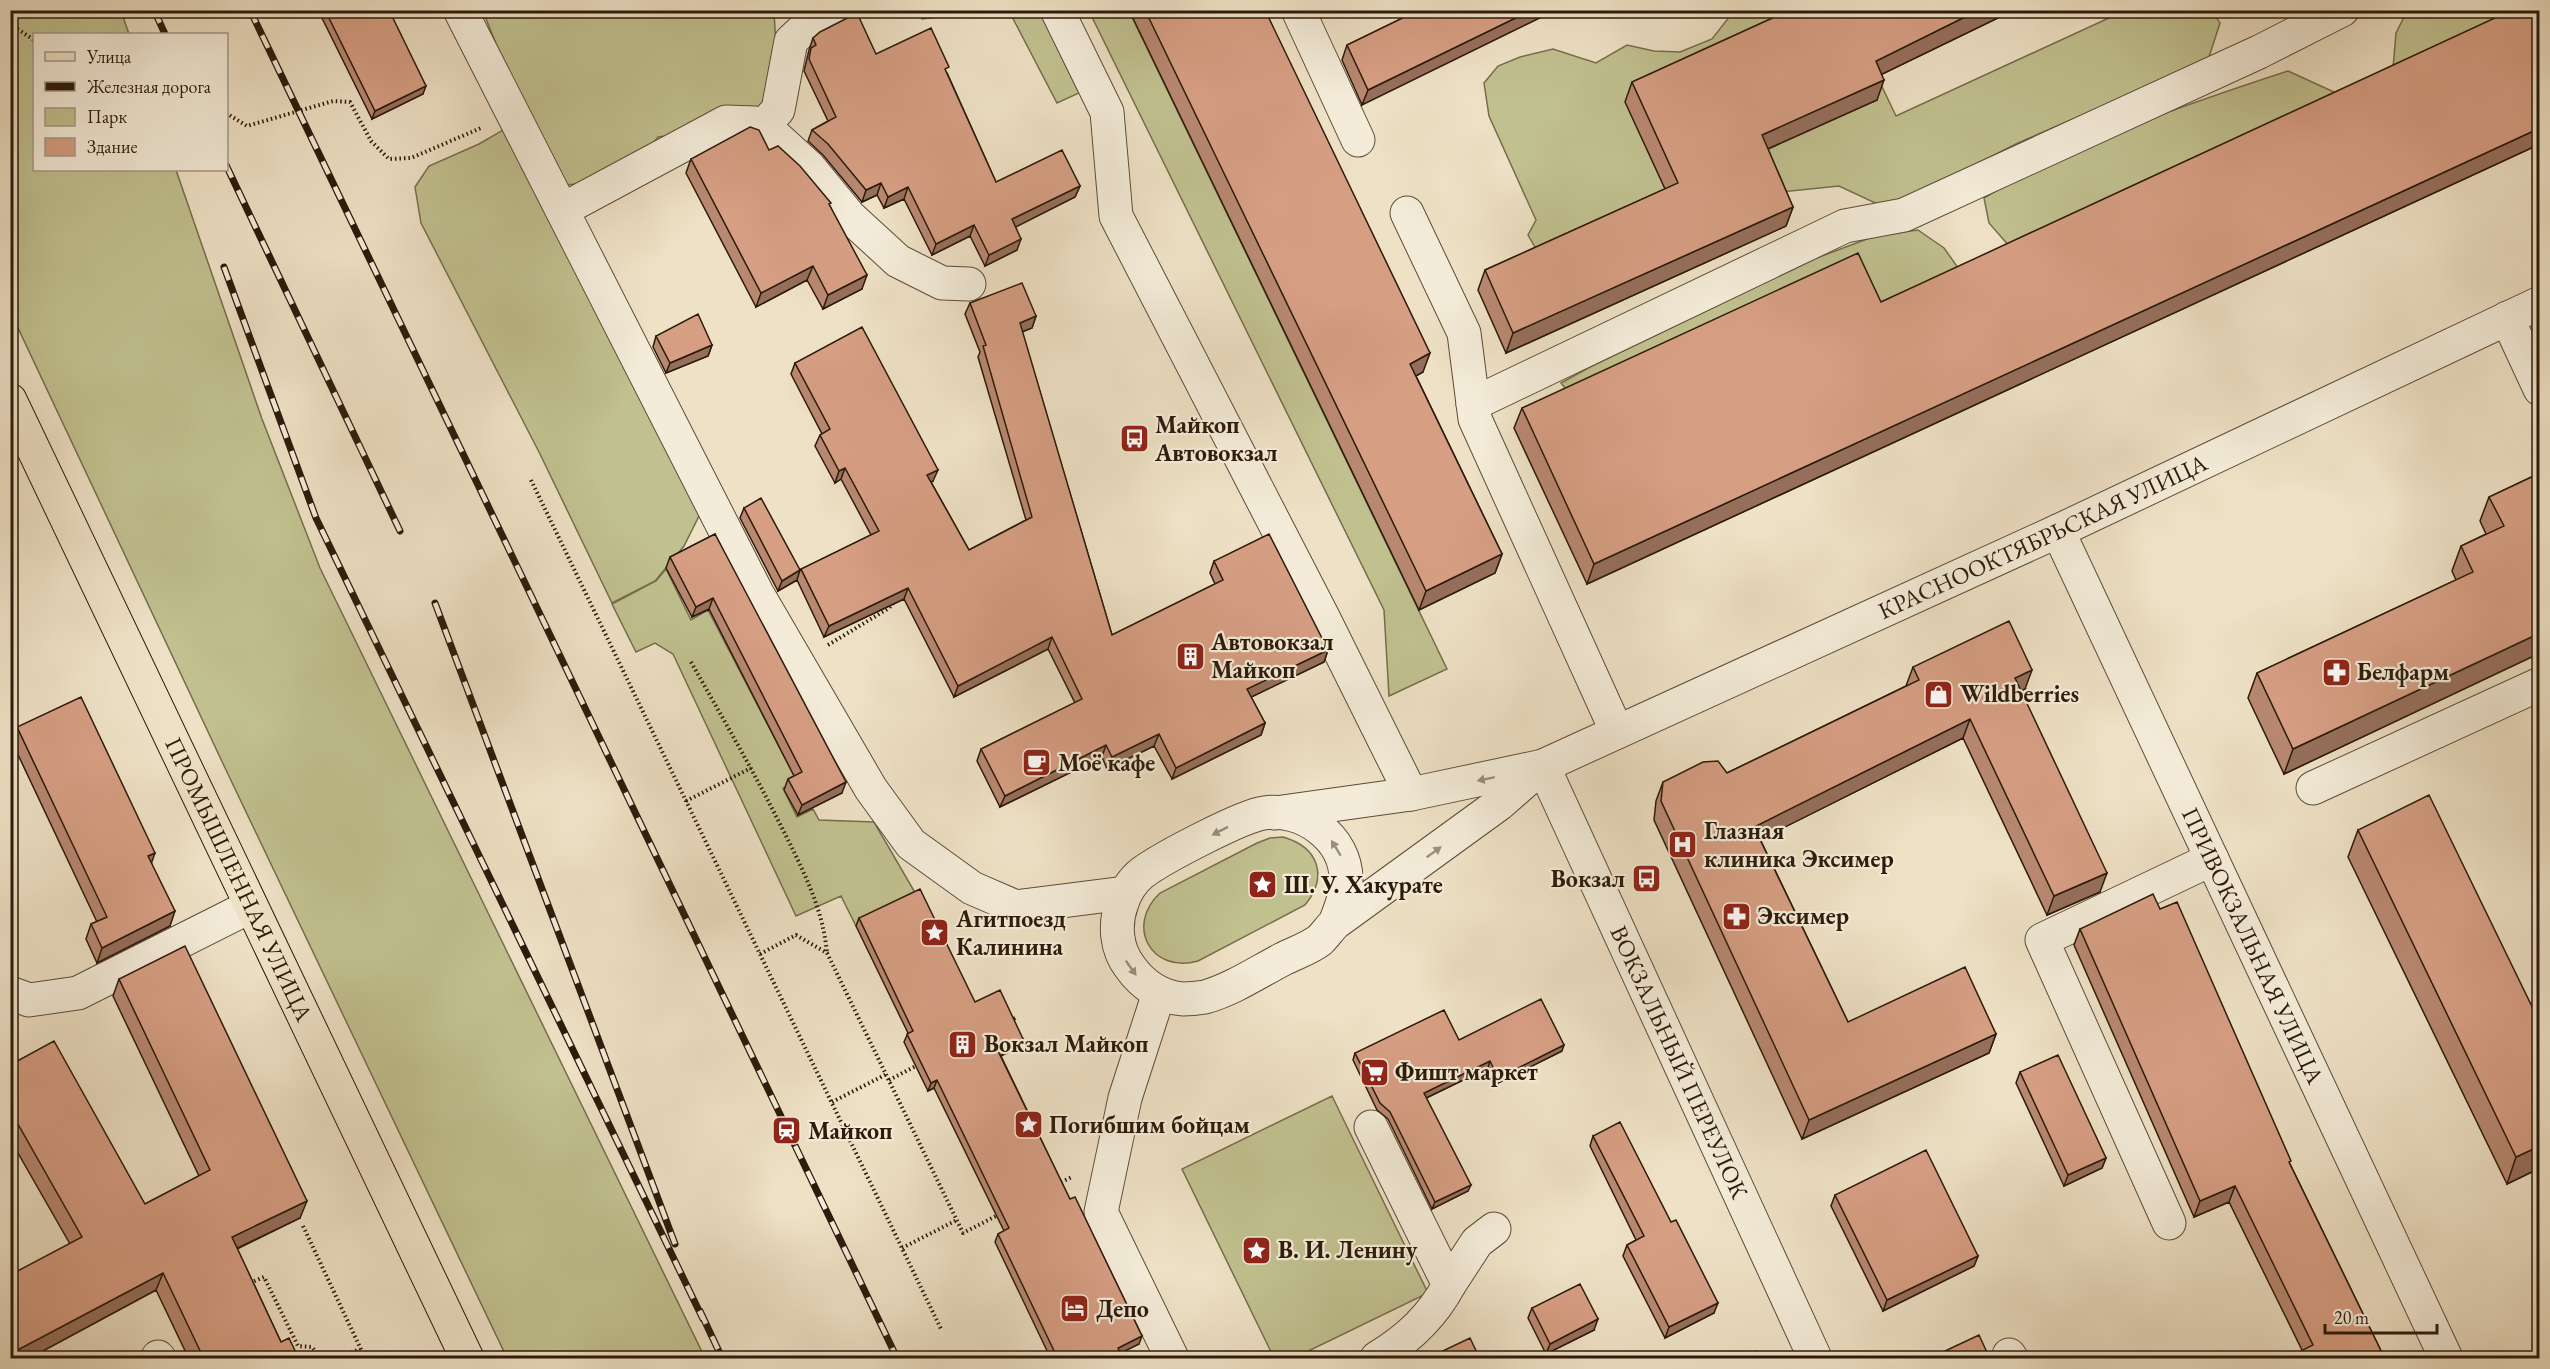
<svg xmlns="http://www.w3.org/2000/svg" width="2550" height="1369" font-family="'EB Garamond',serif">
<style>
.green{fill:#c1c08f;stroke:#766d4c;stroke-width:1.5}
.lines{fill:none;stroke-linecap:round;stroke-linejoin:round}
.minor-casing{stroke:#5c4c39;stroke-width:35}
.major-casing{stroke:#2c1a0a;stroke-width:35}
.path{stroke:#2c1a0a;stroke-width:4;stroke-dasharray:1.5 3;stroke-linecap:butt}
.minor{stroke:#f4ecd9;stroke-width:33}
.major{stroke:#eee1c5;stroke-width:33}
.rail-casing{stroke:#2c1a0a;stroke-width:7}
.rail{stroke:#f4ecd9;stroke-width:4.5;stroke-dasharray:14;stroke-linecap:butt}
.wall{fill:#b88871;stroke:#2c1a0a;stroke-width:1.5}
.shaded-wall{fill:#966f5c;stroke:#2c1a0a;stroke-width:1.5}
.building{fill:#d69e83;stroke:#2c1a0a;stroke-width:1.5}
.oneway{fill:#9a8e7c}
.labels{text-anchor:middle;stroke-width:4.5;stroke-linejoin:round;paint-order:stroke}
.poi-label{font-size:24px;font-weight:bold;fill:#2c1a0a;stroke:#f4ecd9;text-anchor:start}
.street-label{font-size:24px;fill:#2c1a0a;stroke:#f4ecd9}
</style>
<rect width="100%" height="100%" fill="#eee1c5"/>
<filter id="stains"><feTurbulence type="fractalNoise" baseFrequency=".00333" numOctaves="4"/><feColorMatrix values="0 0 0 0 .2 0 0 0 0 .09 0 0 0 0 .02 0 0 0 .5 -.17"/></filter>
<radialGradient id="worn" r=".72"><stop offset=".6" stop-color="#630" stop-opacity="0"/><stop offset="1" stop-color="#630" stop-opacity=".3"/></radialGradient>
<path class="green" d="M10 11H121L129 34H34V170H176L262 419 320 568 705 1358H507L226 770 11 313Z
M483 11H774L776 46 772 103 690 133 658 137 635 165 593 183 562 185 520 105Z
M918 11H970L963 14 922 19Z
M1009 11H1040L1079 93 1057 103Z
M1089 11H1129L1447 669 1389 696 1384 610Z
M1734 11H1846L1896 116 2124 11H2212L2220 23 2208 60 2018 143 1888 209 1839 186 1771 193 1543 261 1528 235 1536 220 1489 116 1484 83 1498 66 1520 57 1553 49 1596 63 1627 45 1654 51 1680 52 1712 39Z
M2407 11H2539L2393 68 2396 33Z
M2288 71 2345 97 2017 255 1989 223 1984 198C2078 141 2184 105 2288 71Z
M510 126 704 506 684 546 655 581 612 603 540 454 421 223 415 187 429 166 479 144Z
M1918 230 1944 248 1966 279 1575 400 1561 383 1590 367 1814 259 1875 236Z
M666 569 691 620 708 610 797 781 783 788 797 817 813 809 819 820 874 822 917 896 856 926 841 896 796 916 673 654 655 643 636 652 612 604 656 581Z
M1283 837C1318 847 1329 876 1305 905L1198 961C1151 974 1125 926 1160 893L1257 843 1270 838Z
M1332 1096 1428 1293 1294 1358H1274L1182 1169Z"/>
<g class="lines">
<defs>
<g id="minor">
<path d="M460 10 757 593 871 789 911 844 972 888 1016 907 1125 893"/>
<path d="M1057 10 1107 112 1116 216 1323 617 1411 794"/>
<path d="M1298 10 1358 140"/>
<path d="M762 127 778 110 791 41 805 28 841 10"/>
<path d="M562 210 726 122 755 123 776 137 809 167 850 217 898 261 942 283 969 284"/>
<path d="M1407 213 1464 333 1475 419 1617 732"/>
<path d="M2507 318 2540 389"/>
<path d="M1473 404 1845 226 1904 215 2259 52 2342 10"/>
<path id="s1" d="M2058 531 2446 1358"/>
<path id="s2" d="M1543 766 1815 1358"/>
<path d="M2313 788 2540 684"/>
<path id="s3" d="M1275 813 1411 794 1543 766 2058 531 2540 303"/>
<path d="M1335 923C1341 908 1346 895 1346 879 1346 838 1303 807 1264 813 1242 816 1162 858 1142 873 1133 880 1125 892 1122 903 1114 924 1116 949 1130 967 1142 984 1161 998 1183 999 1190 999 1199 998 1205 997 1233 989 1258 972 1283 959 1295 953 1310 948 1320 940 1325 935 1330 928 1335 923L1499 804 1539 769"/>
<path d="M10 993 29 1000 78 993 251 906"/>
<path d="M1159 993 1125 1098 1101 1212 1172 1358"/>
<path d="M1371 1127 1449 1285C1432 1317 1408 1339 1377 1358"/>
<path d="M2169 1223 2042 940 2212 859"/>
<path d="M1449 1285 1477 1242 1494 1229"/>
<path d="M2009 1355 2011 1358"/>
<path d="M158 1357 159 1358"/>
</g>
<g id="major">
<path id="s4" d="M10 400 467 1358"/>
</g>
</defs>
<use href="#minor" class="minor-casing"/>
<use href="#major" class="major-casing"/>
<path class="path" d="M10 24 34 40
M226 113 247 126 333 101 350 102 371 141 389 159 411 158 481 128
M531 480 941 1329
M828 645 889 608 894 602
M691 662C722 717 754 772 782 828 802 868 823 908 827 953
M686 801 751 768
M760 954 796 935 827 953 963 1233 1000 1214
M1010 1021 1017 1017
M889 1080 916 1066
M832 1102 887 1074
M1057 1184 1072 1177
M303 1226 365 1358
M902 1248 957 1220
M250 1283 264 1277 298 1346 312 1347 321 1358
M339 1358 360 1349"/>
<use href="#minor" class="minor"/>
<use href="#major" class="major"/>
<defs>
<path id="rail" d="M154 10 165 34
M250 10 897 1358
M226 165 400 531
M224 267 316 518 703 1319
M435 603 675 1244
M700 1311 722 1358"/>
</defs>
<use href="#rail" class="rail-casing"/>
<use href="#rail" class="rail"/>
</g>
<path class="wall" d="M318 10H389L423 94 372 119Z
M1129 10H1265L1423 372 1416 376 1502 554 1495 573 1419 610Z
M1419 10 1362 105 1342 60 1347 45Z
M1790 10H2005L2004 15 1882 74 1877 100 1768 149 1793 207 1786 226 1506 353 1478 290 1485 270 1665 189 1625 102 1632 82Z
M2540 10V144L1587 584 1514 428 1522 408 1881 302Z
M813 38 876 54 947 73 996 182 1080 186 1075 197 1015 227 1017 250 985 266 970 236 932 255 904 199 884 208 877 195 862 202 823 155 808 141 812 130 828 121 804 71 809 50Z
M769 150 830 206 862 289 823 309 807 280 756 307 686 173 691 159Z
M970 303 1036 316 1032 328 1022 332 1112 635 1215 584 1210 573 1214 561 1328 650 1324 662 1251 697 1265 723 1261 735 1172 779 1154 746 1107 769 1102 757 1000 807 977 761 981 749 1075 703 1048 649 954 697 904 599 824 637 797 580 778 591 740 518 744 508 800 570 871 535 841 479 835 483 815 446 820 435 822 434 791 374 795 363 933 481 931 482 969 550 1026 520 978 357 980 352 965 314Z
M656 336 712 345 708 356 666 373 653 347Z
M2540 473V653L2284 774 2248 698 2257 673 2456 580 2452 571 2461 546 2486 534 2480 521 2489 497Z
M715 534 842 793 798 815 784 790 788 779 794 776 709 609 692 617 666 568 670 557Z
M1913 667 2025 689 2021 691 2100 892 2047 915 1963 738 1760 839 1848 1022 1996 1034 1989 1053 1802 1139 1654 820 1656 801 1663 782 1727 773 1906 686Z
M17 727 151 862 170 926 97 963 86 939 91 924 97 922 12 742Z
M2358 830 2540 1023V1168L2507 1184 2348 857Z
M2160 909 2290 1164 2385 1359 2302 1350 2229 1202 2194 1217 2074 945 2080 929Z
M859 918 975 1002 1021 1046 1001 1056 1139 1344 1120 1353 1123 1359H1051L995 1242 998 1234 1004 1231 934 1088 928 1091 904 1042 908 1033 856 926Z
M119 979 300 1218 237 1249 281 1342 299 1359H189L156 1290 28 1359H10L70 1244 10 1139V1065L145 1204 199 1176 113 996Z
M1562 1051 1496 1084 1488 1068 1426 1098 1468 1191 1432 1209 1388 1119 1377 1110 1353 1060 1355 1053Z
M2020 1072 2106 1158 2102 1168 2064 1186 2016 1083Z
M1593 1136 1714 1313 1665 1338 1623 1256 1627 1245 1636 1240 1590 1146Z
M1835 1195 1978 1256 1974 1266 1883 1311 1831 1206Z
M1532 1308 1594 1330 1546 1354 1528 1318Z"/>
<path class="shaded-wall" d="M1532 10H1556L1362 105 1368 90Z
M1979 10H2005L2004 15 1868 81 1876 61Z
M1884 80 1877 100 1754 155 1762 135Z
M426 86 423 94 372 119 375 111Z
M2540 128V144L1587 584 1594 564Z
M881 183 877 195 862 202 866 190Z
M1080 186 1075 197 1008 231 1012 219Z
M908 187 904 199 884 208 888 197Z
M1793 207 1786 226 1506 353 1513 333Z
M974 225 970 236 932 255 936 244Z
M1021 239 1017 250 985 266 989 255Z
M813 266 807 280 756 307 761 293Z
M867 275 862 289 823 309 828 295Z
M1036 316 1032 328 1016 334 1020 323Z
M712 345 708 356 666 373 670 363Z
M1430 353 1423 372 1403 383 1410 364Z
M845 468 841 479 835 483 839 471Z
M938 470 933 481 923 487 927 475Z
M1502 554 1495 573 1419 610 1426 591Z
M800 570 797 580 778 591 782 581Z
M908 588 904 599 824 637 829 626Z
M713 598 709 609 692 617 696 607Z
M2540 633V653L2284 774 2293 749Z
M1052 637 1048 649 954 697 958 686Z
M1328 650 1324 662 1243 701 1247 689Z
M2032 670 2025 689 2008 697 2015 678Z
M1970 719 1963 738 1747 846 1754 827Z
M1265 723 1261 735 1172 779 1176 768Z
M1159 734 1154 746 1107 769 1112 757Z
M1106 745 1102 757 1000 807 1005 796Z
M846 782 842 793 798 815 802 805Z
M155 853 150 867 148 856Z
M2107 873 2100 892 2047 915 2054 896Z
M175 911 170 926 97 963 102 948Z
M1996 1034 1989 1053 1802 1139 1809 1120Z
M1023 1039 1021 1046 995 1058 998 1051Z
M1564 1045 1562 1051 1496 1084 1498 1078Z
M1490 1061 1488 1068 1422 1100 1424 1093Z
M937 1080 934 1088 928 1091 931 1083Z
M2540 1146V1168L2507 1184 2516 1157Z
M2106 1158 2102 1168 2064 1186 2068 1175Z
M1471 1185 1468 1191 1432 1209 1435 1202Z
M2235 1186 2229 1202 2194 1217 2200 1201Z
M307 1201 300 1218 225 1254 232 1237Z
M1978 1256 1974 1266 1883 1311 1887 1300Z
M163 1273 156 1290 28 1359H10V1354Z
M1718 1303 1714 1313 1665 1338 1669 1327Z
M1598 1319 1594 1330 1546 1354 1550 1344Z
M1142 1336 1139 1344 1115 1356 1118 1348Z"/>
<path class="building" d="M325 10H389L426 86 375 111Z
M1145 10H1265L1430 353 1410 364 1502 554 1426 591Z
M1419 10H1532L1368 90 1347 45Z
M1790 10H1979L1876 61 1884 80 1762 135 1793 207 1513 333 1485 270 1678 183 1632 82Z
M2512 10H2540V128L1594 564 1522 408 1858 253 1881 302Z
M857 13 876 54 931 28 949 67 945 69 996 182 1062 150 1080 186 1012 219 1021 239 989 255 974 225 936 244 908 187 888 197 881 183 866 190 828 144 812 130 836 117 809 59 811 48 816 45 813 38 820 32Z
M750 127 759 130 769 150 778 146 800 166 831 203 829 204 867 275 828 295 813 266 761 293 691 159Z
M1022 283 1036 316 1020 323 1112 635 1223 580 1214 561 1269 534 1328 650 1247 689 1265 723 1176 768 1159 734 1112 757 1106 745 1005 796 981 749 1082 699 1052 637 958 686 908 588 829 626 801 569 879 531 845 468 839 471 820 435 830 429 795 363 862 327 938 470 927 475 969 550 1032 517 983 346 986 345 970 303Z
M698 314 712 345 670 363 656 336Z
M2540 473V633L2293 749 2257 673 2473 572 2461 546 2504 526 2489 497Z
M761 498 800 570 782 581 744 508Z
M715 534 846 782 802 805 788 779 802 772 713 598 696 607 670 557Z
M2009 621 2032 670 2015 678 2107 873 2054 896 1970 719 1754 827 1848 1022 1965 967 1996 1034 1809 1120 1661 801 1663 782 1703 762 1718 761 1727 773 1919 680 1913 667Z
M81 697 155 853 148 856 175 911 102 948 91 924 107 917 17 727Z
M2429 795 2540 1023V1146L2516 1157 2358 830Z
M920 889 975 1002 1000 990 1023 1039 998 1051 1070 1199 1075 1197 1142 1336 1118 1348 1123 1359H1058L998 1234 1009 1228 937 1080 931 1083 907 1034 913 1031 859 918Z
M2153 894 2160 909 2177 902 2291 1161 2289 1162 2385 1359H2285L2313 1345 2235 1186 2200 1201 2080 929Z
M185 946 307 1201 232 1237 281 1342 289 1338 299 1359H204L163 1273 10 1354V1275L82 1237 10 1110V1065L54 1041 145 1204 210 1170 119 979Z
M1541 999 1564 1045 1498 1078 1490 1061 1424 1093 1471 1185 1435 1202 1390 1112 1380 1103 1355 1053 1444 1010 1459 1040Z
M2058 1055 2106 1158 2068 1175 2020 1072Z
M1620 1122 1671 1222 1676 1220 1718 1303 1669 1327 1627 1245 1644 1236 1593 1136Z
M1926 1150 1978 1256 1887 1300 1835 1195Z
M1580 1284 1598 1319 1550 1344 1532 1308Z
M1979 1335 1990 1359H1928Z
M1470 1338 1480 1359H1426Z
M1756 1351 1760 1359H1742Z"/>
<defs><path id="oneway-solid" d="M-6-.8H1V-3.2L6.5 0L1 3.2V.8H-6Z" transform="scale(1.5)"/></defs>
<g class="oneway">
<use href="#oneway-solid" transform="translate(1486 779) rotate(168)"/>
<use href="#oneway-solid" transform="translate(1220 831) rotate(153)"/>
<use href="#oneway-solid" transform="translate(1336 848) rotate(-121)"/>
<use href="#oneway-solid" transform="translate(1434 852) rotate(-36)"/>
<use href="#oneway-solid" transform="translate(1131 968) rotate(55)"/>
</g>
<defs>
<symbol id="bus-square" viewBox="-11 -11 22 22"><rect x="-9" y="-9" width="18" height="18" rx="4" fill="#8f2418" stroke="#f4ecd9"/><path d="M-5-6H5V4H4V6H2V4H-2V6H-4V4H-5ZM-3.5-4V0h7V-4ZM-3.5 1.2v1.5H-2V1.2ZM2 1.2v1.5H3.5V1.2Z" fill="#fff"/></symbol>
<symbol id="building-square" viewBox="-11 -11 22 22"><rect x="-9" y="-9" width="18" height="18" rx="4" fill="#8f2418" stroke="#f4ecd9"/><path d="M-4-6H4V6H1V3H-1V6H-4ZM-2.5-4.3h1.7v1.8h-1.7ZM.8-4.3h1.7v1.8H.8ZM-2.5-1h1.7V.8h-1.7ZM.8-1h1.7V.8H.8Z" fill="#fff"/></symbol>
<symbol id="pharmacy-square" viewBox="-11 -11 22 22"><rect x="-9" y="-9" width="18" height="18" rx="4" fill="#8f2418" stroke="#f4ecd9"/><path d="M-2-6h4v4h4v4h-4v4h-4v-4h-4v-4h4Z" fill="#fff"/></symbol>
<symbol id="shop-square" viewBox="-11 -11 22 22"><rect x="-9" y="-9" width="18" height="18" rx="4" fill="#8f2418" stroke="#f4ecd9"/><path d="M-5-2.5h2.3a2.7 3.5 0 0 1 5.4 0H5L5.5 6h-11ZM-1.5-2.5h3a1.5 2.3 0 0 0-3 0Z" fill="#fff"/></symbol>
<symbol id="cafe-square" viewBox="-11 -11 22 22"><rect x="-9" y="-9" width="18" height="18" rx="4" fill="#8f2418" stroke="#f4ecd9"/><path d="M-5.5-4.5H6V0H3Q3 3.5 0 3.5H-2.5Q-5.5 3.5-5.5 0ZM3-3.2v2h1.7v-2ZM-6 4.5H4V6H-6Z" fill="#fff"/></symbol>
<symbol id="hospital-square" viewBox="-11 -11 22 22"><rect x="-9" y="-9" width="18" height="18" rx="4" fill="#8f2418" stroke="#f4ecd9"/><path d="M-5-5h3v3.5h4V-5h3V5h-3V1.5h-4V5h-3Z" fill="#fff"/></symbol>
<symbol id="sight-square" viewBox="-11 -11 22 22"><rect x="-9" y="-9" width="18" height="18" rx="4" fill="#8f2418" stroke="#f4ecd9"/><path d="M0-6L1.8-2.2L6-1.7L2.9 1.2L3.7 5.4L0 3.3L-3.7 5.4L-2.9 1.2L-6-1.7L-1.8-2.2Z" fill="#fff"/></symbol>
<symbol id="supermarket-square" viewBox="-11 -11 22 22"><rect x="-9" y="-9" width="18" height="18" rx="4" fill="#8f2418" stroke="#f4ecd9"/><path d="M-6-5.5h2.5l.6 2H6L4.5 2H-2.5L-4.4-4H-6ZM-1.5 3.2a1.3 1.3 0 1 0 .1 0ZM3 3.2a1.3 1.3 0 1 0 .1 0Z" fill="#fff"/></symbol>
<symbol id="station-square" viewBox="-11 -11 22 22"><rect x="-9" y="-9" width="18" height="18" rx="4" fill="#8f2418" stroke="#f4ecd9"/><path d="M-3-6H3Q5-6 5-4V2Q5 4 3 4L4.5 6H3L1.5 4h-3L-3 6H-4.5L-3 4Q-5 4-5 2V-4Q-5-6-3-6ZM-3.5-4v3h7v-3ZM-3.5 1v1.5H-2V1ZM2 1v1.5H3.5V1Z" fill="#fff"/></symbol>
<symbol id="hotel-square" viewBox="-11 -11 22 22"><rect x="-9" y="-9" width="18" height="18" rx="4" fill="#8f2418" stroke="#f4ecd9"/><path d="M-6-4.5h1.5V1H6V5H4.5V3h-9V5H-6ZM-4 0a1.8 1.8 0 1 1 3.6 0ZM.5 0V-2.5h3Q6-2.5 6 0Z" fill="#fff"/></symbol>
</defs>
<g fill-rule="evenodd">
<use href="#bus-square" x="1118" y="422" width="33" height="33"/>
<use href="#building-square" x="1174" y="640" width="33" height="33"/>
<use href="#pharmacy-square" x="2320" y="656" width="33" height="33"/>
<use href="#shop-square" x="1922" y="678" width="33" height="33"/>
<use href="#cafe-square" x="1020" y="746" width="33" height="33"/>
<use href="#hospital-square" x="1666" y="828" width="33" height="33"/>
<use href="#bus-square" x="1630" y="862" width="33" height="33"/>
<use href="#sight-square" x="1246" y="868" width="33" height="33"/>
<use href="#pharmacy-square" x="1720" y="900" width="33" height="33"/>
<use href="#sight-square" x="918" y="916" width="33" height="33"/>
<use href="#building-square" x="946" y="1028" width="33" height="33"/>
<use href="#supermarket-square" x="1358" y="1056" width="33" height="33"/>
<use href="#sight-square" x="1012" y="1108" width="33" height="33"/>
<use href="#station-square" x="770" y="1114" width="33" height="33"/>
<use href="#sight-square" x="1240" y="1234" width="33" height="33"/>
<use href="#hotel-square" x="1058" y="1292" width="33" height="33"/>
</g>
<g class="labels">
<g class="poi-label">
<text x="1155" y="433">Майкоп<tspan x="1155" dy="28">Автовокзал</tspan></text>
<text x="1211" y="650">Автовокзал<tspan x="1211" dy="28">Майкоп</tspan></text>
<text x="2357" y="680">Белфарм</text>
<text x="1960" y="702">Wildberries</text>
<text x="1058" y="771">Моё кафе</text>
<text x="1704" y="839">Глазная<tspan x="1704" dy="28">клиника Эксимер</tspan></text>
<text x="1625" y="887" text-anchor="end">Вокзал</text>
<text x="1284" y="893">Ш. У. Хакурате</text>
<text x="1757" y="924">Эксимер</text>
<text x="956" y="927">Агитпоезд<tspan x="956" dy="28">Калинина</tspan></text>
<text x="984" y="1052">Вокзал Майкоп</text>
<text x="1395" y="1080">Фишт маркет</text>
<text x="1049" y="1133">Погибшим бойцам</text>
<text x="808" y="1139">Майкоп</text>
<text x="1278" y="1258">В. И. Ленину</text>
<text x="1096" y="1317">Депо</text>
</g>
<g class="street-label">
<text dy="8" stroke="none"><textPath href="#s3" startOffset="822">КРАСНООКТЯБРЬСКАЯ УЛИЦА</textPath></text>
<text dy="8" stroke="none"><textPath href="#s4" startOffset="531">ПРОМЫШЛЕННАЯ УЛИЦА</textPath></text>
<text dy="8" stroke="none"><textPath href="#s1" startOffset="458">ПРИВОКЗАЛЬНАЯ УЛИЦА</textPath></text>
<text dy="8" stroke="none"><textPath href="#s2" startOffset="326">ВОКЗАЛЬНЫЙ ПЕРЕУЛОК</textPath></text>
</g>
</g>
<rect width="2550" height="1369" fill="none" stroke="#eee1c5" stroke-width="36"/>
<rect x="12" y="12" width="2526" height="1345" fill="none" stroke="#2c1a0a" stroke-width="3"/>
<rect x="18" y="18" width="2514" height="1333" fill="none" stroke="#2c1a0a" stroke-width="1.5"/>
<rect x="33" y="33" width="195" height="138" fill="#f4ecd9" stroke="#a49886" stroke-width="1.5"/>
<rect x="45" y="52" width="30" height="9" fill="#eee1c5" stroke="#a49886" stroke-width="1.5"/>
<text x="87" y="63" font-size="18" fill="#2c1a0a">Улица</text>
<rect x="45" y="82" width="30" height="9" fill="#2c1a0a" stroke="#a49886" stroke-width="1.5"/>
<text x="87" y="93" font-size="18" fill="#2c1a0a">Железная дорога</text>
<rect x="45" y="108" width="30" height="18" fill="#c1c08f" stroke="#a49886" stroke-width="1.5"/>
<text x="87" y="123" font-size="18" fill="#2c1a0a">Парк</text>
<rect x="45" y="138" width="30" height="18" fill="#d69e83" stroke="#a49886" stroke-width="1.5"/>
<text x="87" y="153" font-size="18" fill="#2c1a0a">Здание</text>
<path d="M2325 1324v9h112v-9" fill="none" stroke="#2c1a0a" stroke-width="3"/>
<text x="2334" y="1324" font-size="18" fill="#2c1a0a" stroke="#f4ecd9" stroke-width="4.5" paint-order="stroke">20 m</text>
<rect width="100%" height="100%" filter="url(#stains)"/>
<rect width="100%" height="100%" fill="url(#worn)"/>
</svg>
